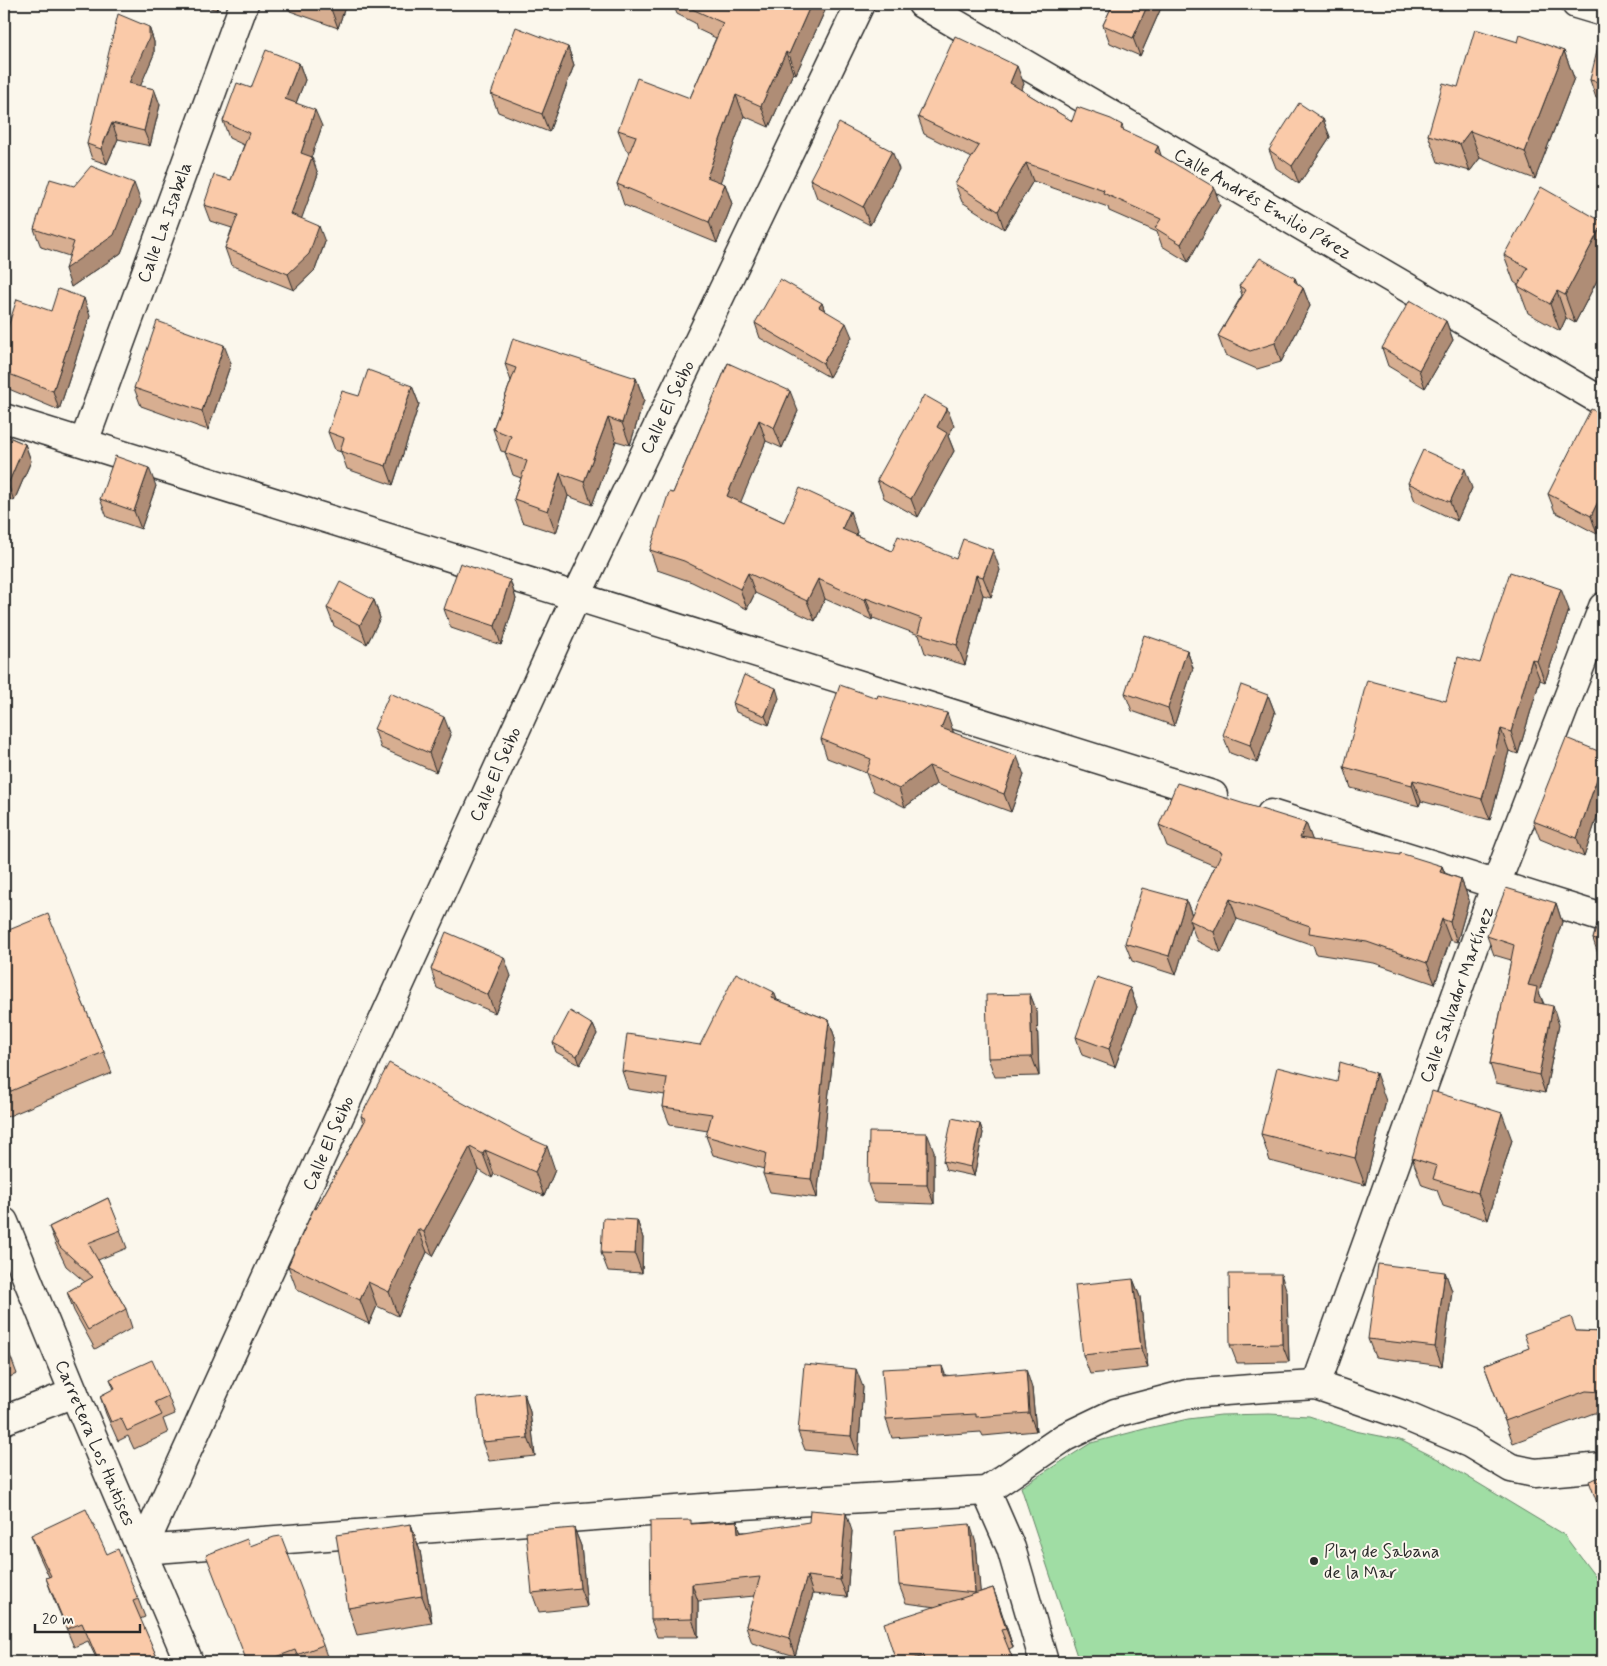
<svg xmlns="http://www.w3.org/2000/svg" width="1607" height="1666" font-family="Mynerve,sans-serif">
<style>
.green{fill:#a0dda4;stroke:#668468}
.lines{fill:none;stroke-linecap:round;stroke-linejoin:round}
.minor-casing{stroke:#2b2b2b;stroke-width:31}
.minor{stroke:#fbf7ec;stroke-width:28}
.wall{fill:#d7ae91;stroke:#2b2b2b}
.shaded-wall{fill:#af8d76;stroke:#2b2b2b}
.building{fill:#facaa9;stroke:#2b2b2b}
.poi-dot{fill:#2b2b2b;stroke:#fbf7ec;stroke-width:2}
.labels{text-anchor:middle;stroke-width:4;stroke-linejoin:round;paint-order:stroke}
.street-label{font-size:18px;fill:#2b2b2b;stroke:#fbf7ec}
.poi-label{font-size:18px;fill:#2b2b2b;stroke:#fbf7ec;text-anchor:start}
</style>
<rect width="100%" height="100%" fill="#fbf7ec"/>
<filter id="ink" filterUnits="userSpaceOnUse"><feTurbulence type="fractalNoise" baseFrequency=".02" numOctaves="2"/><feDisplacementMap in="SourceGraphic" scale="10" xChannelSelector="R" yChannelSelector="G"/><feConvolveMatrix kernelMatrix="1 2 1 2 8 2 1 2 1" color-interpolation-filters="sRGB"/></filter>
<g filter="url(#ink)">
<path class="green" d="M1269 1414 1309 1416 1355 1431 1400 1440 1438 1459 1564 1535 1603 1587V1662H1079L1021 1487 1091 1443 1148 1428 1188 1419 1221 1415Z"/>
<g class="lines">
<defs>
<g id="minor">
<path d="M860 4 577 595 142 1550 743 1505 986 1491 1065 1437 1115 1413 1187 1394 1264 1388 1316 1385 1403 1415 1469 1443 1511 1468 1535 1473 1603 1467"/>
<path id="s1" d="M922 4 1603 402"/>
<path d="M1576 4 1603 12"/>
<path d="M4 418 1213 795"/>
<path id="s2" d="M84 442 244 4"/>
<path d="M1271 814 1603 918"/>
<path id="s3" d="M4 1222 74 1393 189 1662"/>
<path id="s4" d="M1316 1385 1496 884 1603 607"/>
<path d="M4 1420 74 1393"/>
<path d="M986 1491 1011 1548 1044 1662"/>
</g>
</defs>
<use href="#minor" class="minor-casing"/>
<use href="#minor" class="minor"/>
</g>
<path class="wall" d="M198 4H219L217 10Z
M288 4H346L338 28 290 11Z
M673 4H828L796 74 793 73 769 127 744 116 720 182 725 184 732 204 717 243 624 205 617 184 630 152 626 150 618 130 690 98 716 38 697 29 695 23 677 14Z
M1113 4H1160L1161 8 1140 56 1110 43 1103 25Z
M149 27 154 42V54L140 86 154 89 160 105 150 146 118 139 107 164 92 159 87 144Z
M1603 40V100L1596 98 1590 80Z
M1518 42 1564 51 1574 78 1535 179 1480 158 1470 171 1438 162 1428 135 1458 87Z
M568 47 574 65 549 132 498 112 491 94Z
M299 63 305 80 296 103 322 126 311 157 318 174 301 219 325 242 315 270 294 290 231 265 225 248 232 228 210 221 204 205 231 180 244 145 229 138 223 121 251 88Z
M1024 84 1021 90 1072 121 1122 125 1124 131 1162 156 1220 205 1188 262 1162 246 1157 232 1109 211 1108 207 1033 181 1004 229 962 202 955 184 972 158 924 134 918 117Z
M1323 119 1330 137 1299 184 1276 168 1269 150Z
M899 169 870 225 817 198 810 179Z
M74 186 141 202 121 253 71 287 69 256 41 247 34 229Z
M1603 222V269L1575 323 1566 318 1560 331 1528 313 1518 286V285L1514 282 1504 255Z
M1295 278 1297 283 1303 288 1310 306 1281 362 1257 369 1225 355 1218 336 1242 295 1239 286Z
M822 303 824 309 852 337 829 377 760 338 755 323Z
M51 311 90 316 59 410 4 387V339Z
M1446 321 1453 340 1425 388 1388 366 1382 348Z
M231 363 208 430 141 406 134 388Z
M728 363 798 411 782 448 766 441 740 502 784 522 857 532 856 535 892 551 956 559 1000 570 991 597 983 595 965 665 925 653 919 635 873 618 872 620 825 599 815 621 755 593 747 609 692 582 657 570 650 550 673 493Z
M505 364 636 378 644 400 630 445 616 441 592 505 568 496 556 533 522 522 514 499 521 478 513 475 505 452 501 451 493 429 511 381Z
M412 386 419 404 393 485 347 469 341 452 335 450 328 432Z
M1603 415V523L1597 534 1555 512 1548 494Z
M954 426 948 436 954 451 918 517 884 498 877 480Z
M4 435 25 444 31 461 14 501 4 496Z
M1408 483 1472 488 1457 521 1415 501Z
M156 486 141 529 107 517 100 499Z
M510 580 516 599 501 645 451 628 444 609Z
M374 600 380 618 367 644 334 626 327 608Z
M1569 610 1545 682 1540 680 1518 754 1509 751 1490 820 1421 801 1419 806 1351 788 1344 767 1446 701 1480 663Z
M1187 650 1193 668 1174 726 1132 711 1125 693Z
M1268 695 1275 713 1257 763 1230 753 1223 735Z
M779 698 769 725 736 712 733 703Z
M374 729 451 735 436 772 381 748Z
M953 731V732L1024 775 1011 812 936 784 905 807 873 791 866 773 827 758 821 739Z
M1603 761V799L1584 857 1540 839 1533 821Z
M1306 823 1312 840 1442 866 1445 873 1461 879 1469 900 1457 942 1450 940 1435 984 1374 963 1316 954 1313 945 1237 919 1221 953 1197 941 1191 925 1176 975 1132 961 1125 943 1186 900 1192 915 1215 866 1167 846 1159 825Z
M1556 903 1562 922 1539 992 1544 1004 1559 1025 1545 1093 1496 1083 1490 1064 1511 960 1494 955 1487 936Z
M1603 904V967L1602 966 1593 939Z
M4 932 79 994 104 1052 112 1073 4 1118Z
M431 969 511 976 495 1013 437 988Z
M1130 988 1137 1007 1115 1067 1082 1055 1076 1037Z
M774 992 777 1000 829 1020 835 1038 817 1198 770 1192 763 1174 764 1169 713 1155 706 1136 708 1131 670 1125 663 1107 665 1095 628 1089 622 1071 700 1045Z
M1030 994 1037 1012 1039 1076 995 1077 988 1058Z
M593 1025 597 1034 580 1065 556 1052 553 1043Z
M1386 1101 1365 1185 1270 1161 1261 1134Z
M361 1116 555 1170 544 1196 494 1174 492 1178 479 1170 433 1256 427 1252 398 1316 377 1306 369 1324 297 1290 288 1266 316 1209 363 1124Z
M980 1124 983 1133 974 1176 946 1170 943 1161Z
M1512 1140 1488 1220 1443 1206 1437 1190 1422 1185 1412 1158Z
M934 1151V1204L875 1202 868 1184Z
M108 1198 127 1248 98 1260 126 1309 132 1328 95 1349 74 1311 67 1292 85 1282 66 1266 56 1245 49 1227Z
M637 1220 643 1238 642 1273 608 1271 601 1253Z
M1445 1272 1452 1291 1442 1366 1375 1357 1368 1339Z
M1133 1279 1140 1297 1148 1368 1090 1374 1083 1355Z
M1287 1292 1289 1362 1237 1363 1230 1345Z
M1576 1331 1603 1332V1414L1594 1413 1513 1443 1484 1365Z
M4 1339 17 1374 4 1379Z
M946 1375 1032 1388 1036 1431 983 1436 981 1432 892 1438 886 1419Z
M110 1379 168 1396 175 1414 163 1419 168 1433 134 1449 128 1436 118 1441 106 1414 100 1396 114 1389Z
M863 1387 858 1455 805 1450 798 1432Z
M524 1393 530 1412 535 1456 489 1461 482 1442Z
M737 1521 741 1532 852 1531 847 1597 813 1594 795 1656 752 1643 746 1626 755 1596 698 1601V1637H657L651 1620 692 1524Z
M411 1524 420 1551 432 1623 357 1635 348 1608Z
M574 1528 581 1546 587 1607 539 1612 532 1593Z
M31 1535 107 1554 138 1599 145 1617 140 1619 159 1662H98L88 1641 74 1647 53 1597 46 1578 49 1577 38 1553Z
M976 1543 980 1592 993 1588 1013 1647 1009 1649 1014 1662H896L936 1607 906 1603 899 1585Z
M250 1546 323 1645 329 1662H246Z"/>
<path class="shaded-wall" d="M215 4H219L217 10Z
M333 4H346L338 28 331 9Z
M811 4H828L796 74 789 54Z
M1148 4H1160L1161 8 1140 56 1133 38Z
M149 27 154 42V54L135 99 129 83Z
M568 47 574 65 549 132 542 114Z
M1564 51 1574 78 1535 179 1525 152Z
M786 52 793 73 769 127 761 106Z
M299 63 305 80 291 116 285 99Z
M1017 66 1024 84 1016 101 1010 83Z
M154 89 160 105 150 146 144 131Z
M736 95 744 116 715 197 707 177Z
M315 110 322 126 307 170 301 153Z
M1323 119 1330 137 1299 184 1292 166Z
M112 123 118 139 107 164 101 149Z
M1470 131 1480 158 1470 171 1460 144Z
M1158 146 1164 164 1155 152Z
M892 151 899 169 870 225 863 207Z
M312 157 318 174 297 231 291 214Z
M1026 163 1033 181 1004 229 998 211Z
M134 183 141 202 121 253 71 287 65 269Z
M725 184 732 204 717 243 709 222Z
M1214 187 1220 205 1188 262 1181 244Z
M1603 223V269L1575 323 1565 295Z
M319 226 325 242 315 270 294 290 288 274Z
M1295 278 1301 293 1303 288 1310 306 1281 362 1275 343Z
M1557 291 1566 318 1560 331 1550 304Z
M84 298 90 316 59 410 53 391Z
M822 303 827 317 819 307Z
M1446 321 1453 340 1425 388 1419 370Z
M846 323 852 337 829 377 823 363Z
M224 345 231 363 208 430 202 411Z
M636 378 644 400 630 445 622 423Z
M412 386 419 404 393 485 386 466Z
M790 391 798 411 782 448 774 428Z
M947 408 954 426 948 436 954 451 918 517 911 499 937 427Z
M608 418 616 441 592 505 584 482Z
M759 420 766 441 735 516 727 496Z
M25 444 31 461 14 501 8 484Z
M149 468 156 486 141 529 134 511Z
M1465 469 1472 488 1457 521 1450 502Z
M560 473 568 496 556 533 548 511Z
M1603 491V523L1597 534 1591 516Z
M850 511 857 532 849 549 842 529Z
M993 550 1000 570 991 597 983 577Z
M748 573 755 593 747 609 740 589Z
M976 575 983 595 965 665 957 645Z
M818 579 825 599 815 621 807 601Z
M510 580 516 599 501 645 495 626Z
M1561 589 1569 610 1545 682 1537 661Z
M866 598 873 618 872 620 865 600Z
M374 600 380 618 367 644 360 625Z
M1187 650 1193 668 1174 726 1168 708Z
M1532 659 1540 680 1518 754 1511 732Z
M776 688 779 698 769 725 765 716Z
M1268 695 1275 713 1257 763 1250 745Z
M947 713 953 731 948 746 941 728Z
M444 717 451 735 436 772 429 753Z
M1501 729 1509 751 1490 820 1482 799Z
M1017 756 1024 775 1011 812 1004 794Z
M1603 761V799L1584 857 1577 838Z
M929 766 936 784 905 807 899 789Z
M1413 780 1421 801 1419 806 1412 785Z
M1306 823 1314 844 1300 838Z
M1442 866 1449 886 1440 872Z
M1461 879 1469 900 1457 942 1450 922Z
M1230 899 1237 919 1221 953 1214 932Z
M1186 900 1193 918 1189 920 1191 925 1176 975 1169 956Z
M1556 903 1562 922 1539 992 1544 1006 1541 1020 1528 985Z
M1442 919 1450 940 1435 984 1427 963Z
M504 957 511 976 495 1013 488 995Z
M1130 988 1137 1007 1115 1067 1109 1049Z
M774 992 781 1011 772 998Z
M1030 994 1037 1012 1039 1076 1032 1057Z
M1553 1006 1559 1025 1545 1093 1539 1075Z
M829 1020 835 1038 817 1198 811 1179Z
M593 1025 597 1034 580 1065 577 1056Z
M1376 1073 1386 1101 1365 1185 1355 1158Z
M1502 1113 1512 1140 1488 1220 1478 1193Z
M980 1124 983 1133 974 1176 971 1167Z
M927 1133 934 1151V1204L927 1185Z
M547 1146 555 1170 544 1196 535 1172Z
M470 1147 479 1170 433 1256 424 1232Z
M485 1150 494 1174 492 1178 483 1154Z
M637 1220 643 1238 642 1273 635 1254Z
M418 1229 427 1252 398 1316 389 1292Z
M1445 1272 1452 1291 1442 1366 1435 1347Z
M1281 1274 1287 1292 1289 1362 1282 1344Z
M1133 1279 1140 1297 1148 1368 1141 1349Z
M368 1282 377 1306 369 1324 360 1300Z
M942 1366 949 1384 943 1376Z
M856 1369 863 1387 858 1455 851 1436Z
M1026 1369 1032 1388 1036 1431 1029 1413Z
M524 1393 530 1412 535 1456 528 1438Z
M846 1513 852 1531 847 1597 840 1580Z
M737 1521 743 1538 738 1533Z
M411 1524 420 1551 432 1623 422 1596Z
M970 1524 976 1543 982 1611 975 1593Z
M574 1528 581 1546 587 1607 580 1588Z
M807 1576 813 1594 795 1656 789 1638Z
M692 1584 698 1601V1637L692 1619Z
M993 1588 1000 1607 1013 1647 1006 1629Z"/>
<path class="building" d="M315 4H333L331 9Z
M691 4H811L789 54 786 52 761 106 736 95 707 177 725 184 709 222 617 184 636 136 618 130 637 78 690 98 723 23 690 8 692 4Z
M1113 4H1148L1133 38 1103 25Z
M118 14 149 27V38L129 83 154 89 144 131 112 123 101 149 87 144Z
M516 27 568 47 542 114 491 94Z
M1475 29 1518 42 1520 35 1564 51 1525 152 1470 131 1460 144 1428 135 1443 83 1458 87Z
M955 36 1017 66 1010 83 1072 121 1077 107 1111 119 1122 125 1121 129 1158 146 1155 152 1214 187 1181 244 1155 228 1161 219 1103 193 1104 190 1026 163 998 211 955 184 979 146 918 117Z
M1600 39 1603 40V83L1590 80Z
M266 50 299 63 285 99 315 110 301 153 312 157 291 214 319 226 309 254 288 274 225 248 238 215 204 205 214 175 231 180 249 133 223 121 237 83 251 88Z
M1299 103 1323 119 1292 166 1269 150Z
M839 123 892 151 863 207 810 179Z
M91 166 134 183 114 235 65 269 74 242 34 229 50 179 74 186Z
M1541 187 1603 222V223L1565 295 1557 291 1550 304 1518 286 1528 268 1504 255Z
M1260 258 1295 278 1294 281 1303 288 1275 343 1250 351 1218 336 1246 290 1239 286Z
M780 279 822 303 819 307 846 323 823 363 755 323Z
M58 289 84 298 53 391 4 372V339L17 299 51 311Z
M1410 300 1446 321 1419 370 1382 348Z
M157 321 224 345 202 411 134 388Z
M513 338 636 378 622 423 608 418 584 482 560 473 548 511 514 499 527 461 505 453 511 436 493 429 516 368 505 364Z
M728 363 790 391 774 428 759 420 727 496 784 522 800 488 850 511 842 529 892 551 898 536 956 559 963 539 993 550 983 577 976 575 957 645 918 633 922 619 866 598 865 600 818 579 807 601 748 573 740 589 684 561 650 550 669 492 673 493Z
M368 370 412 386 386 466 340 451 344 438 328 432 342 391 359 396Z
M924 395 947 408 937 427 947 433 911 499 877 480Z
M1591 409 1603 415V491L1591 516 1548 494Z
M4 435 25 444 8 484 4 482Z
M1423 450 1465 469 1450 502 1408 483Z
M115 456 149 468 134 511 100 499Z
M460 563 510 580 495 626 444 609Z
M1510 572 1561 589 1537 661 1532 659 1511 732 1501 729 1482 799 1413 780 1412 785 1344 767 1367 680 1446 701 1458 657 1480 663Z
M340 582 374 600 360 625 327 608Z
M1144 635 1187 650 1168 708 1125 693Z
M744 675 776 688 765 716 733 703Z
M840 685 877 698 878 695 947 713 941 728 1017 756 1004 794 929 766 899 789 866 773 871 759 821 739Z
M1241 685 1268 695 1250 745 1223 735Z
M390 693 444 717 429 753 374 729Z
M1566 738 1603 753V761L1577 838 1533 821Z
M1177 783 1306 823 1300 838 1400 855V853L1442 866 1440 872 1461 879 1450 922 1442 919 1427 963 1367 942 1309 933 1310 926 1230 899 1214 932 1189 920 1222 852 1159 825Z
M1142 888 1186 900 1169 956 1125 943Z
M1506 888 1556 903 1528 985 1537 987 1534 1002 1553 1006 1539 1075 1490 1064 1514 945 1487 936Z
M1603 904V942L1593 939Z
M48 914 79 994 104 1052 4 1094V932Z
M446 932 504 957 488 995 431 969Z
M736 973 774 992 772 998 829 1020 811 1179 763 1174 766 1153 706 1136 712 1114 663 1107 667 1078 622 1071 627 1034 700 1045Z
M1097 977 1130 988 1109 1049 1076 1037Z
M1030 994 1032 1057 988 1058 986 995Z
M570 1011 593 1025 577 1056 553 1043Z
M1340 1062 1376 1073 1355 1158 1261 1134 1277 1067 1337 1082Z
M389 1063 522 1135 547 1146 535 1172 485 1150 483 1154 470 1147 424 1232 418 1229 389 1292 368 1282 360 1300 288 1266 314 1208 316 1209 366 1119 361 1116Z
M1432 1091 1502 1113 1478 1193 1433 1179 1437 1166 1412 1158Z
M952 1118 980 1124 971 1167 943 1161Z
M869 1132 927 1133V1185L868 1184Z
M108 1198 121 1230 88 1243 126 1309 88 1330 67 1292 93 1277 60 1247 49 1227Z
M603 1218 637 1220 635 1254 601 1253Z
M1378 1264 1445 1272 1435 1347 1368 1339Z
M1229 1274H1281L1282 1344 1230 1345Z
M1133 1279 1141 1349 1083 1355 1075 1285Z
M1571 1317 1576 1331 1603 1332V1392L1586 1391 1505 1421 1484 1365 1529 1348 1524 1334Z
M4 1339 10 1356 4 1358Z
M152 1360 168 1396 155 1402 162 1415 127 1431 121 1418 111 1422 100 1396 115 1388 110 1379Z
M804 1364 856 1369 851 1436 798 1432Z
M942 1366 943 1376 1026 1369 1029 1413 976 1417V1414L886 1419 882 1369Z
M524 1393 528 1438 482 1442 477 1398Z
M1603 1476V1519L1589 1481Z
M86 1509 107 1554 118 1549 138 1599 133 1601 159 1662H99L82 1623 67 1629 46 1578 51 1576 31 1535Z
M810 1510 846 1513 840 1580 807 1576 789 1638 746 1626 760 1577 692 1584V1619L651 1620 650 1521 691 1520V1524L737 1521 738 1533 809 1522Z
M411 1524 422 1596 348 1608 336 1535Z
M970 1524 975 1593 899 1585 895 1530Z
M574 1528 580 1588 532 1593 526 1532Z
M281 1536 323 1645 297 1655 295 1650 263 1662H247L206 1555 247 1539 250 1546 274 1537Z
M993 1588 1006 1629 1001 1630 1014 1662H926L924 1656 903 1662H896L884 1623Z"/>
</g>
<circle class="poi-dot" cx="1314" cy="1561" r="5"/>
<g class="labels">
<g class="street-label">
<text dy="6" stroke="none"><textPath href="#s1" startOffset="395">Calle Andrés Emilio Pérez</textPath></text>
<text dy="6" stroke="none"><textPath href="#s2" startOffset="234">Calle La Isabela</textPath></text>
<text transform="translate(667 407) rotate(-64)" y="6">Calle El Seibo</text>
<text transform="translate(495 774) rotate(-66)" y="6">Calle El Seibo</text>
<text dy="6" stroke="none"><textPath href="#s4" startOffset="415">Calle Salvador Martínez</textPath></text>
<text transform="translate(328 1143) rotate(-66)" y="6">Calle El Seibo</text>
<text dy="6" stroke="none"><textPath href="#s3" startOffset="239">Carretera Los Haitises</textPath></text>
</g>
<g class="poi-label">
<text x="1324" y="1557">Play de Sabana<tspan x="1324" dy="21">de la Mar</tspan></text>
</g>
</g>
<rect width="1607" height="1666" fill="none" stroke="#fbf7ec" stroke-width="20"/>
<rect x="10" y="10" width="1587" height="1646" fill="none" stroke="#2b2b2b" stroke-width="2" filter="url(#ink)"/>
<path d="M35 1624v8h105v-8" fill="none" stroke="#2b2b2b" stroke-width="2.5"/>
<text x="42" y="1624" font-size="15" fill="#2b2b2b" stroke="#fbf7ec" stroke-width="4" paint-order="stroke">20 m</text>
</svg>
